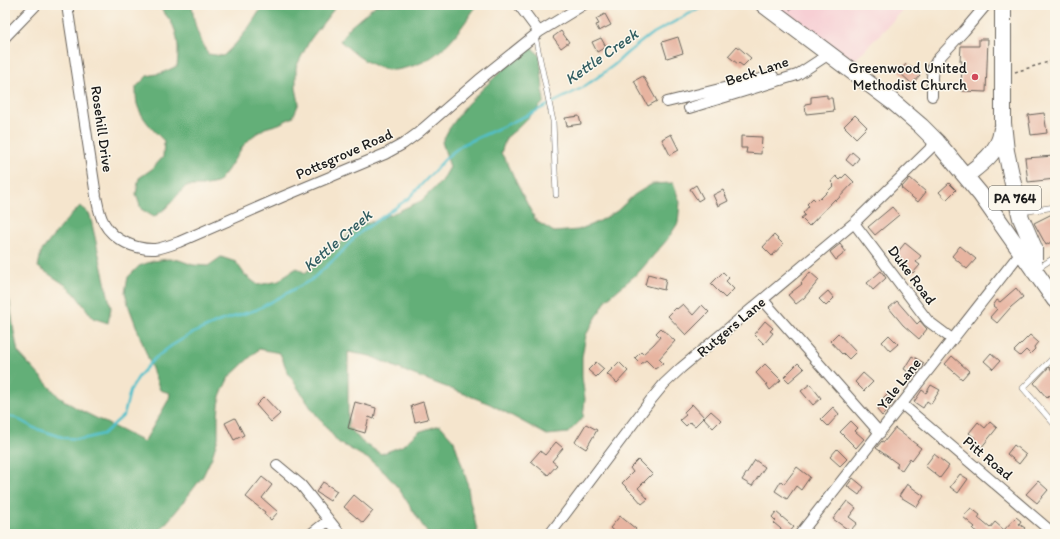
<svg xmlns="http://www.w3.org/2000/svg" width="1060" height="539" font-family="Itim,sans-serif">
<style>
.built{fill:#f7cfd4}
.forest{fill:#63af78;stroke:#40664a}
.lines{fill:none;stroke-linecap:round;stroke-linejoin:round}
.stream{stroke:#52c0cb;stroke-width:2.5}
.building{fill:#e7b4a0}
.service-casing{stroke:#68625a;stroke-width:6}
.minor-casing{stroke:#68625a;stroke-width:12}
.primary-casing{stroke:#68625a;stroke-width:18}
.path{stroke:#68625a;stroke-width:1.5;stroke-dasharray:3 3;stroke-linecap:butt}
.service{stroke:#fff;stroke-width:5}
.minor{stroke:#fff;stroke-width:10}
.primary{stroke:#fff;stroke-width:16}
.poi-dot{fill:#d1495b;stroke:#fbf7ec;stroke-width:1.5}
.labels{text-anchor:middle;stroke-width:3;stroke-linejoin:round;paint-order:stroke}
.shield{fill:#fbf7ec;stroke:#5f5e5a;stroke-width:1}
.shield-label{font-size:14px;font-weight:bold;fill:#1c1c1c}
.poi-label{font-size:15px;fill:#1c1c1c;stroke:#fbf7ec;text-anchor:end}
.street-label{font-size:15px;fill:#1c1c1c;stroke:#fbf7ec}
.water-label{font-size:16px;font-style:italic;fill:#325e62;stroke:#fbf7ec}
</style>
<rect width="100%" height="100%" fill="#fbf7ec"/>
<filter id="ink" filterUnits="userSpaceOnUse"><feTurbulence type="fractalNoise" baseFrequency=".025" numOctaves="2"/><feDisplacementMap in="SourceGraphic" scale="8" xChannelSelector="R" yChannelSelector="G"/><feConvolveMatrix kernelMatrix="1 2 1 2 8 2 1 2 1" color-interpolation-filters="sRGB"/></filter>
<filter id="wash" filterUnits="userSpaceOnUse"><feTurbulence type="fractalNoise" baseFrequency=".012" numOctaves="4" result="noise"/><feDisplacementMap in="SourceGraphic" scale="16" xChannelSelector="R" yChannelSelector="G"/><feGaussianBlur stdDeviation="0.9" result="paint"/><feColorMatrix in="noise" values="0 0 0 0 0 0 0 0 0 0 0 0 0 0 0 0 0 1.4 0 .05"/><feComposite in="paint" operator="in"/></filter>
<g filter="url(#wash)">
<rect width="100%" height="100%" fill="#f5e5cd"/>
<path class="built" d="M765 5H908L849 66Z"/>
<path class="forest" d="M159 5H192C194 26 198 36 208 54L223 56C240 41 252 24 263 5H337L310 40 296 67V88L299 103 293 117 279 124 265 128 253 136 243 146 227 171 217 183 202 186H186L166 208 154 217 141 209 136 194 139 178 152 169 163 157 164 141C154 131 141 118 137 104 136 99 136 92 136 87L147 76 162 73 177 66C179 51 179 34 170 20 166 15 162 11 159 5Z
M376 5H477C458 33 440 61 405 68 401 69 397 70 393 70 384 70 372 65 364 60 355 55 348 47 340 41L349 28Z
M528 45 540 55 544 102 518 128 506 138 501 153 509 166 516 182 536 221 554 232 578 230 598 222 617 211 634 195 652 184 673 183 680 202 678 223 667 240 639 272 607 299 586 335 582 357V377L585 399 583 418 568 433 547 435 490 404 470 396 409 373 370 356 348 352V426L362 442 381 454 402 446 418 432 440 425 454 441 467 481 470 501 478 534H428L399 489 385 473 370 460 338 442 311 408 288 373 280 353 259 349 229 377 220 396 218 416V438L212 457 203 476 178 509 157 534H5V292L10 302 14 332 18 352 59 397 78 409 144 442 169 399 170 393 160 390 129 307 125 292 128 277 139 266 153 261 168 259 179 260 193 265 208 266 221 257 236 262 245 275 258 285 279 281 284 276 297 268 305 273 342 242 350 232 363 224 378 220 421 201 442 181 450 167 442 142 449 129 467 104Z
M80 206 90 215 111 308 108 323 93 318 75 294 64 284 38 267 41 252 61 226Z"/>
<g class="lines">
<path class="stream" d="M5 416 14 417 34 428 65 438 83 439 103 434 124 415 130 391 139 376 154 359 171 346 191 334 220 321 256 310 311 280 338 256 358 234 409 198 448 156 462 145 532 113 582 88 598 77 614 65 627 53 650 35 696 10 709 5"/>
</g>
<g id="blocks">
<path class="building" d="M605 14 611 25 599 31 596 25 599 24 596 19Z
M561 31 569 42 561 48 553 37Z
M678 37 683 53 667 58 662 42Z
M601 38 606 47 597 52 592 42Z
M979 39H988L986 92 961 91 962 61H960L961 46H979Z
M737 46 751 58 743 66 739 63 738 64 728 56Z
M907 63 920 75 912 84 899 72Z
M643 76 657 101 648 106 634 81Z
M827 95V98H832L834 111 806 114 805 104 811 103V97Z
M1044 113 1047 133 1031 135 1028 115Z
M855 115 867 127 856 138 844 126Z
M579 116 581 124 567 126 565 118Z
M671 134 679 150 670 155 662 139Z
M741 136 762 137 761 154 746 153 747 148H741Z
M852 152 859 158 853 166 846 160Z
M1055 156V179L1028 182 1025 158Z
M846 174 854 182 836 201 835 199 809 226 801 218 805 215 803 213 809 206 807 204 813 198 816 201 819 198 820 199 834 185 831 182 836 176 840 180Z
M910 178 926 192 918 202 901 188Z
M949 183 956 190 946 200 939 192Z
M696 185 703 198 698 201 690 189Z
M723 190 728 201 718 206 713 195Z
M892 207 899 215 875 235 868 227Z
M1052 214 1055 220V240L1046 245 1034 223Z
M774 235 783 244 772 256 763 247Z
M905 243 921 256 916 262 920 265 913 273 899 261 902 259 896 254Z
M840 244 846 252 836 260 830 252Z
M960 246 976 259 967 269 952 256Z
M881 271 886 278 873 290 867 283Z
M723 272 729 278 726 281 734 289 725 298 711 284Z
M810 272 819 280 804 298 796 304 788 295 802 284 801 283Z
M648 274 666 279 664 290 645 285Z
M1016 288 1023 297 1011 307 997 323 990 317 997 309 993 306 997 300 1000 302Z
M828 291 834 298 826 306 819 299Z
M897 301 917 324 920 321 927 329 919 339 903 325 889 308Z
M683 304 693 315 702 305 709 312 686 335 668 316 676 308 677 309Z
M765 321 773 328 770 331 773 333 764 344 754 334Z
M661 328 675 341 659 359 663 363 655 369 646 360 641 364 635 358 641 352 643 354 654 344 660 337 656 333Z
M838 333 856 352 849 359 843 353 842 354 830 341Z
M889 335 898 344 890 351 882 342Z
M1030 335 1038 342 1034 347 1035 349 1030 354 1026 350 1020 356 1014 351Z
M991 353 1000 361 993 369 984 361Z
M912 356 924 363 915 377 904 369Z
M952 356 969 371 962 379 945 364Z
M596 362 604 369 596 377 588 370Z
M619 362 628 371 617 383 607 374Z
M798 363 804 369 789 382 784 377Z
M765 364 781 380 770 390 766 384 756 373Z
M1049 367 1055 374V391L1047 398 1034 383Z
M863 373 873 382 864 391 855 382Z
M810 384 821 398 813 405 801 391Z
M931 385 940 390 931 404 927 401 923 408 914 402 922 390 926 393Z
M887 394 895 402 882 416 877 410 884 402 882 399Z
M264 397 280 414 271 422 256 405Z
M355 402 376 408 374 419 369 417 365 433 348 428Z
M423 402 428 419 415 422 411 406Z
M692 404 704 417 695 426 690 422 686 426 680 420 686 415 684 412Z
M833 407 839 414 828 426 821 419Z
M711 411 721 420 713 428 704 418Z
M235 418 244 435 234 440 225 423Z
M851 421 858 428 855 431 864 439 856 448 840 432Z
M978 422 985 428 990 422 997 428 981 448 973 441 975 438 969 433Z
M586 424 597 430 586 449 575 442Z
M895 428 921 448 912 460 910 458 902 470 896 467 898 464 876 448 882 441 884 442Z
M556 442 563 448 552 461 557 465 548 475 531 461 540 451 545 455Z
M1014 445 1026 455 1019 464 1007 454Z
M837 449 847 459 840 466 830 457Z
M934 454 949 466 940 478 925 466Z
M638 460 652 474 638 488 648 499 642 504 636 497 622 483 633 472 630 468Z
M755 460 765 467 752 486 742 480Z
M797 467 810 477 801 490 796 486 787 499 775 491 781 481 784 484Z
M960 474 968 479 958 493 950 487Z
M262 477 272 485 262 498 278 512 271 520 264 514 265 512 246 497Z
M853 478 864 487 859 495 847 486Z
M1038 481 1048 490 1037 503 1026 494Z
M323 482 337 491 330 501 316 492Z
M907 484 924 496 917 507 899 496Z
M354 495 373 511 363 523 344 507Z
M847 501 856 508 849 517 857 523 850 531 833 519Z
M971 508 980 515 978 518 990 528 995 522 1004 530 1016 517 1021 521 1019 524 1025 528 1020 534H979L973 529 975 527 963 517Z
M776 512 794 527 788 534H787L774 523 776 521 772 517Z
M620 516 636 529 632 534H617L610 528Z"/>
</g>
</g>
<g filter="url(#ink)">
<use href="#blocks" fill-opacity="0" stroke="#68625a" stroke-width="1"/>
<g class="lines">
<defs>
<path id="service" d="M535 36 553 121 556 195
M1022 212 1055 207
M1037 269 1055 257
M1055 356 1023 388 1055 425"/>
<path id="minor" d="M67 5 96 196C98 205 99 215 104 223 113 240 136 250 155 249 163 248 171 245 179 242L282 197 385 154 403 144 418 133 479 80 539 32 583 5
M519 5 539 32
M5 37 36 5
M932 96V77L933 67 937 60 964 31 986 5
M667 102 773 76
M689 108 797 75 829 54
M854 223 928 321 952 339
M763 300 880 433
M903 405 1054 534
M277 465 301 485 340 534
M311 534 329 520
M550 534 650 401 664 384 681 368 854 223 937 142
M800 534C874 441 947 346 1021 252"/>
<path id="primary" d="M764 5 893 102 921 126 937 142 981 195 1055 300
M1003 5V123L1006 151 1016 198 1021 218 1034 248V271
M966 176C978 166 993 156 999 141 1001 137 1001 133 1002 129"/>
</defs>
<use href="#service" class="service-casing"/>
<use href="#minor" class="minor-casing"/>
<use href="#primary" class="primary-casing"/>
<path class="path" d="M790 10 794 5
M1015 72 1055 60"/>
<use href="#service" class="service"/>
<use href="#minor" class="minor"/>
<use href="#primary" class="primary"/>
</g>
</g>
<circle class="poi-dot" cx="975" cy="77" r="4"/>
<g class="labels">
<rect class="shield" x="989" y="186" width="52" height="24" rx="3"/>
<g class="shield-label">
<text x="1015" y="203">PA 764</text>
</g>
<g class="poi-label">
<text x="967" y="73">Greenwood United<tspan x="967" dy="17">Methodist Church</tspan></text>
</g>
<g class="street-label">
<text transform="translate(757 71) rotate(-18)" y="5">Beck Lane</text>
<text transform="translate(102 129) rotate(82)" y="5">Rosehill Drive</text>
<text transform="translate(344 154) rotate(-24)" y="5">Pottsgrove Road</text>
<text transform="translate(912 275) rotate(53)" y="5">Duke Road</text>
<text transform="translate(731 327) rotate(-40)" y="5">Rutgers Lane</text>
<text transform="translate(899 384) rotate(-52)" y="5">Yale Lane</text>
<text transform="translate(988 458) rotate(40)" y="5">Pitt Road</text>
</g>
<g class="water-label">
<text transform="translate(601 56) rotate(-35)" y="6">Kettle Creek</text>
<text transform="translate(337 240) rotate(-41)" y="6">Kettle Creek</text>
</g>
</g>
<rect width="1060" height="539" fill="none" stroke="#fbf7ec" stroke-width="20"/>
</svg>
